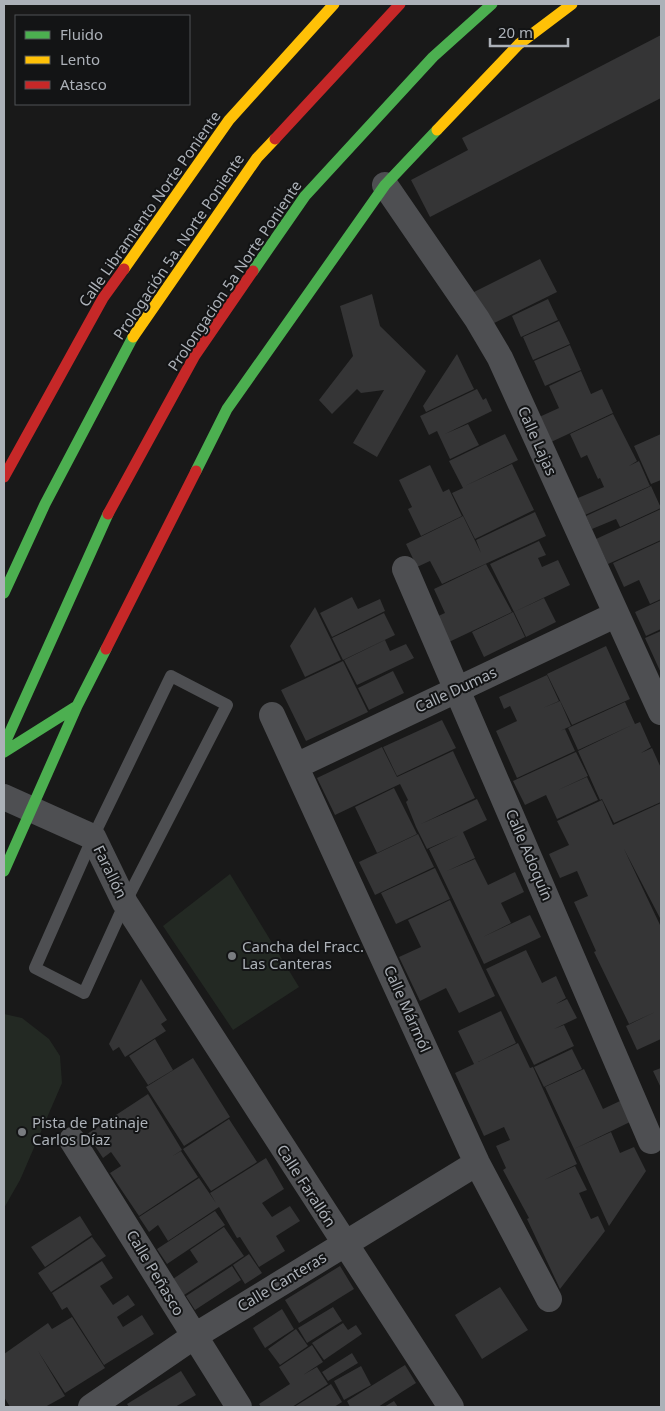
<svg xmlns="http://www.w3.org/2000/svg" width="665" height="1411" font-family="'Noto Sans',sans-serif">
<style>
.green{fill:#232923}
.building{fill:#353536}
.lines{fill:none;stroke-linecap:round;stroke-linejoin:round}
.lane{stroke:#4e4f52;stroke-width:12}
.street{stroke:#4e4f52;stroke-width:26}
.fast{stroke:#4caf50;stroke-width:11}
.slow{stroke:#ffc107;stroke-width:11}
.jam{stroke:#c62828;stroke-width:11}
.poi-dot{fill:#797c80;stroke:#131415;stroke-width:2}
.labels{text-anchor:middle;stroke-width:4;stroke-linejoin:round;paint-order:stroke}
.street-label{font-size:15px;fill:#acb1b8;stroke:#131415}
.poi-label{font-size:15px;fill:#acb1b8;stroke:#131415;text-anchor:start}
</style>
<rect width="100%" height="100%" fill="#191919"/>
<path class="green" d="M230 874 299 987 233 1030 163 926Z
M4 1014 22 1018 49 1039 60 1056 62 1083 20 1180 4 1208Z"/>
<path class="building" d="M661 35V98L430 217 411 180 468 150 462 138Z
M540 259 557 292 488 326 472 293Z
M372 294 380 326 426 371 377 457 353 443 384 390 361 393 357 389 332 414 319 400 353 356 340 306Z
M548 299 558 320 521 337 512 316Z
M559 321 570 344 533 360 523 337Z
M570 345 581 370 545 386 534 361Z
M457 354 474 389 426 412 423 406Z
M581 371 591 394 602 389 613 413 549 443 537 418 559 408 549 386Z
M477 389 483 400 486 398 492 411 445 434 468 424 479 445 450 459 437 431 429 435 420 416Z
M613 414 637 461 629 466 639 461 650 486 585 515 578 498 604 487 600 478 598 479 587 455 581 458 570 434Z
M505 434 518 460 465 486 512 464 534 510 475 539 452 493 463 488 449 461Z
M661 434V480L651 484 634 446Z
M430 465 443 492 449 489 462 516 421 536 408 509 412 507 399 480Z
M651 486 661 508 620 527 616 519 592 529 586 516Z
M661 509V540L608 564 596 539Z
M535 512 546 536 442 584 430 561 417 567 406 544 463 516 481 553 476 540Z
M539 541 546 555 538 558 542 567 558 560 570 585 514 612 490 564Z
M661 541V599L650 604 639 580 624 587 613 563Z
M486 564 512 612 449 642 436 617 445 613 434 589Z
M352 597 358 609 380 599 385 611 332 637 320 613Z
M544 598 556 622 526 637 514 612Z
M661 600V629L646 636 635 612Z
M315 607 341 660 305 677 290 646Z
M513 612 525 637 484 657 472 632Z
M384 613 395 635 343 660 332 638Z
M661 631V673L645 638Z
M385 640 390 651 406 644 414 658 357 685 344 660Z
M606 646 630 699 572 725 547 674Z
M343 661 368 712 306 741 281 690Z
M393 671 404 693 369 710 358 688Z
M547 675 559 701 543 708 560 701 571 726 560 731 565 729 575 751 517 778 496 731 517 721 510 706 504 709 499 697Z
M625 702 635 724 640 722 651 747 641 753 652 748 661 768V802L614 823 602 799 600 800 578 751 632 725 578 750 568 728Z
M442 720 456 748 397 776 383 747Z
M382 747 397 777 453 751 475 798 421 824 477 799 487 820 463 832 475 858 447 871 475 859 488 885 515 872 524 892 501 903 511 923 483 937 530 915 541 937 484 964 429 849 459 835 427 849 416 827 406 802 408 800 400 784 335 815 317 778Z
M576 752 588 776 558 790 587 777 598 800 557 819 546 795 525 805 513 781Z
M394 788 417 834 377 853 355 807Z
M602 800 613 825 661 803V920L624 849 661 927V1039L637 1050 626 1026 655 1012 629 1024 594 952 596 951 574 902 588 896 577 871 560 878 549 854 569 845 557 821Z
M418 834 434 867 375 895 359 862Z
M435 868 450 899 396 924 381 893Z
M450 900 495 996 459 1013 446 988 420 1001 399 957 421 947 408 920Z
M526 950 542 983 556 976 566 998 556 1004 567 999 577 1018 554 1029 564 1025 574 1046 534 1065 486 969Z
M141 979 167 1020 161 1024 166 1031 125 1057 119 1047 113 1051 109 1044Z
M501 1011 516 1043 478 1062 518 1043 530 1068 533 1067 577 1164 544 1180 575 1166 587 1190 579 1193 591 1219 598 1216 605 1231 560 1289 527 1219 529 1218 503 1170 506 1168 496 1146 510 1140 504 1127 484 1136 455 1073 474 1064 458 1031Z
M155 1039 173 1070 148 1085 129 1056Z
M572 1049 582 1069 544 1087 534 1067Z
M193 1058 230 1117 184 1146 146 1087Z
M661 1068V1088L653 1071Z
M584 1069 603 1109 620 1101 630 1122 574 1149 545 1087Z
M148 1094 182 1150 171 1157 181 1151 198 1177 139 1216 110 1173 121 1166 111 1152 103 1158 87 1134Z
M229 1119 257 1162 211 1191 183 1149Z
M611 1132 620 1153 634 1147 646 1171 609 1226 574 1149Z
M266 1158 284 1189 262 1203 272 1217 290 1206 300 1221 276 1236 285 1251 259 1267 240 1237 237 1238 219 1207 168 1241 158 1225 149 1232 139 1217 199 1178 216 1203 210 1193Z
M215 1211 225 1225 167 1264 157 1249Z
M80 1216 92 1235 45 1267 31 1247Z
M224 1227 244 1256 181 1297 170 1281 198 1262 190 1250Z
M92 1237 106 1256 51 1292 38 1273Z
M249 1254 262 1273 245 1284 233 1265Z
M102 1261 113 1278 100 1286 113 1305 128 1295 135 1305 117 1317 123 1327 142 1315 154 1334 104 1365 67 1307 62 1310 52 1293Z
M232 1266 241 1280 195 1310 186 1296Z
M340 1266 354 1289 299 1323 285 1300Z
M500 1287 528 1330 482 1359 455 1315Z
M333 1307 342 1321 307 1343 298 1328Z
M282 1309 294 1329 265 1348 253 1328Z
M72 1317 105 1368 65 1393 38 1351 65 1396 45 1407H10L4 1397V1354L48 1323 52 1329Z
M343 1323 348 1330 356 1325 362 1334 324 1360 312 1343Z
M296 1329 308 1346 280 1365 268 1349Z
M312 1345 323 1362 303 1375 317 1367 328 1384 292 1407H261L259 1404 290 1384 279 1367Z
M352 1353 358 1363 328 1381 322 1372Z
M405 1365 416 1383 378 1407H350L347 1401Z
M361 1366 371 1385 344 1400 334 1381Z
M181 1371 196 1395 175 1407H129L127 1404Z
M331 1384 342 1402 334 1407H294Z
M394 1401 398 1407H384Z"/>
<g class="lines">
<path class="lane" d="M171 676 227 705 125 903 84 993 35 968 93 837Z"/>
<path class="street" d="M385 185 477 319 500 358 661 712
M405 569 651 1141
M272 715 477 1163 549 1299
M296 766 615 615
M4 797 93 837 125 903 451 1407
M72 1140 239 1407
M91 1407 193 1337 477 1163"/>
<path class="fast" d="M253 271 305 196 433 57 492 4
M196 471 227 409 385 185 437 130
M4 593 45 504 133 337
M4 745 108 514
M4 752 77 706
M4 871 77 706 106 649"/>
<path class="slow" d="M437 130 519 44 572 4
M124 269 229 120 334 4
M133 337 257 158 275 139"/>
<path class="jam" d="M275 139 400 4
M4 477 103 298 124 269
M108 514 194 357 253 271
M106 649 196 471"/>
</g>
<g class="poi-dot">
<circle cx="232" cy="956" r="5"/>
<circle cx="22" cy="1132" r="5"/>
</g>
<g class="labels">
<g class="street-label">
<text transform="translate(150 209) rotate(-55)" y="5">Calle Libramiento Norte Poniente</text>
<text transform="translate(179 247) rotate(-56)" y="5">Prologación 5a. Norte Poniente</text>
<text transform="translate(235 276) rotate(-56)" y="5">Prolongacion 5a Norte Poniente</text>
<text transform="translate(537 441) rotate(66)" y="5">Calle Lajas</text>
<text transform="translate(456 690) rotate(-25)" y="5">Calle Dumas</text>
<text transform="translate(529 855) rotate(67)" y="5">Calle Adoquín</text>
<text transform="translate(110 872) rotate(64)" y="5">Farallón</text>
<text transform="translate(407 1009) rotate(66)" y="5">Calle Mármól</text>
<text transform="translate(306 1186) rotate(57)" y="5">Calle Farallón</text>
<text transform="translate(155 1273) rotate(59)" y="5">Calle Peñasco</text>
<text transform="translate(282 1282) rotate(-31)" y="5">Calle Canteras</text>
</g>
<g class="poi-label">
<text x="242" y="952">Cancha del Fracc.<tspan x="242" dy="17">Las Canteras</tspan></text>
<text x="32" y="1128">Pista de Patinaje<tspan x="32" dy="17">Carlos Díaz</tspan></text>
</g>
</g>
<rect width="665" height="1411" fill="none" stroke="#acb1b8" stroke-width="10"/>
<rect x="15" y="15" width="175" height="90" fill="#131415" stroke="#505356"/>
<rect x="25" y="31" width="25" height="8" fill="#4caf50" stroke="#505356"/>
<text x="60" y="40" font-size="15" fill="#acb1b8">Fluido</text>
<rect x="25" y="56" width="25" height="8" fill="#ffc107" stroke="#505356"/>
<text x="60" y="65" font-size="15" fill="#acb1b8">Lento</text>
<rect x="25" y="81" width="25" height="8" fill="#c62828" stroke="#505356"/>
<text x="60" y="90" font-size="15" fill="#acb1b8">Atasco</text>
<path d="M490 38v8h78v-8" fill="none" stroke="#acb1b8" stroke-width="2.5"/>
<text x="498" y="38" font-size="15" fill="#acb1b8" stroke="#131415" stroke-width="4" paint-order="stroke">20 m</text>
</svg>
